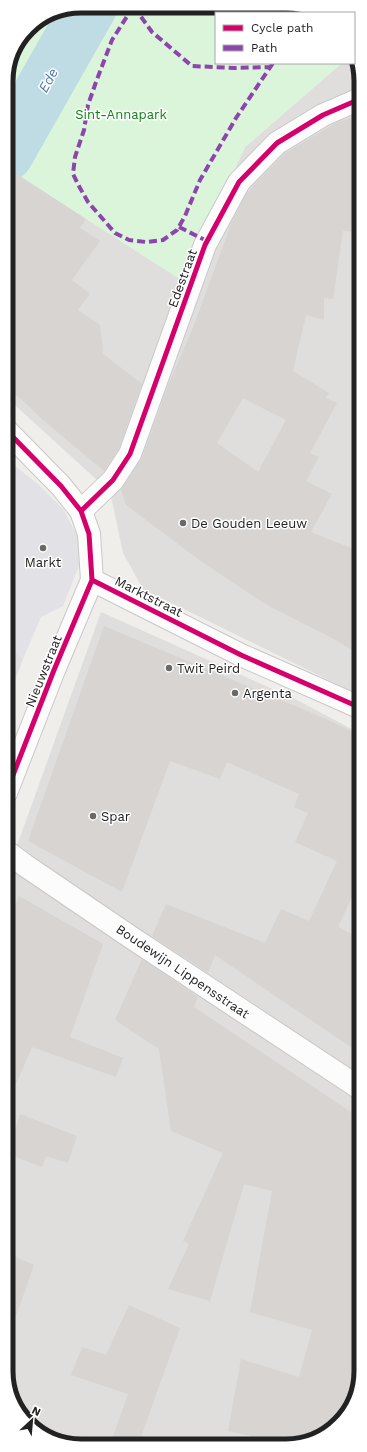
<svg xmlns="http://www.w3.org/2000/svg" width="367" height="1452" font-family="'Work Sans',sans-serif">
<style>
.residential{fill:#dfdedc}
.park{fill:#daf5da}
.parking{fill:#e0dfde}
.plaza{fill:#e2e1e5}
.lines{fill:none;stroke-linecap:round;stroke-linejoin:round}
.river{stroke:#bfdbe3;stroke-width:55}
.building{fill:#d7d4d2;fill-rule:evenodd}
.minor-casing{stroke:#c9c8c7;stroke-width:24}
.minor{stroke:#fdfcfc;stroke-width:22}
.quiet{stroke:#8e44ad;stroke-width:4;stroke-dasharray:8 4;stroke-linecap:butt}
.cycleway-casing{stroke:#fff;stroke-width:8}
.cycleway{stroke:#d6006c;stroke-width:5}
.poi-dot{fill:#6a6968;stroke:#fff;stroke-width:1.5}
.labels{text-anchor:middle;stroke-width:3;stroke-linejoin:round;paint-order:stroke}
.park-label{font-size:13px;fill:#0c8416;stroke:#fff}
.street-label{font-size:13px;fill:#222;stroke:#fff}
.poi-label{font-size:13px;fill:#222;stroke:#fff;text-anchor:start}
.water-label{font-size:14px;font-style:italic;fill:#4a7aab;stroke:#fff}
.rim{fill:none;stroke:#222;stroke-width:5}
</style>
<rect width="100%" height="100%" fill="#f0eeeb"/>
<path class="residential" d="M354 57 360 71 361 696 143 589 123 553 111 496 97 480 6 397V184L13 172 183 281 245 147 342 63H354Z
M101 612 297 700 361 734V1375L342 1421 296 1445H66L25 1421 7 1381 6 869 19 840Z"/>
<path class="park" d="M81 6 305 9 312 13H216V63H342L245 147 183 281 13 172 6 184V77L28 28 53 12Z"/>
<path class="parking" d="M6 643 23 659 6 704Z"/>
<path class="plaza" d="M6 459 38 484 63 509 77 535 81 561 63 606 41 617 23 659 6 643Z"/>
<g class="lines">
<path class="river" d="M6 154 90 6"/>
</g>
<path class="building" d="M360 115V232L343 231 333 299 324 298V320L306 315 293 371 329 393 326 398 337 403 310 453 319 457 306 481 332 494 311 532 361 552V656L336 640 267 605 202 562 126 505 121 490 142 458 167 388 194 325 231 224 245 196 253 186 285 153 336 123ZM243 398 286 420 258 472 217 443Z
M6 167 86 219 80 228 100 241 72 280 90 294 78 310 100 325 103 350 102 353 142 384 119 448 104 471 43 420 6 385Z
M104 626 326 719 361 736V878L338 927 361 939V1054L215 955 208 973 152 936 166 904 265 943 281 909 309 921 337 861 295 842 308 813 294 807 299 794 227 762 220 779 170 761 122 892 28 841Z
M19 896 103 944 70 1037 123 1058 116 1077 32 1047 7 1105 6 903 15 905Z
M142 959 198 997 194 1007 230 1031 361 1119V1375L342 1421 296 1445H249L251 1436 228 1431 241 1359 299 1377 312 1330 250 1312 272 1191 244 1184 210 1301 168 1289 189 1244 183 1241 223 1153 171 1131 159 1049 115 1020Z
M20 1114 77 1136 68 1163 46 1156 42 1167 8 1154Z
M7 1253 34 1265 10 1333 7 1332Z
M129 1305 180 1328 138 1445H110L128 1394 71 1375 82 1347 106 1355Z"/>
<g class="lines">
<defs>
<path id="minor" d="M6 430 61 486 81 511 89 534 92 580 54 670 6 793
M81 511 113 480 130 454 205 245 239 182 277 143 323 115 360 99
M92 580 241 655 361 708
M6 851 26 866 132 938 361 1089"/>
</defs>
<use href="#minor" class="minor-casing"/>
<use href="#minor" class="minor"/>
<path class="quiet" d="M133 7 112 40 96 82 88 105 84 130 75 157 73 174 80 188 88 202 115 233 129 240 146 242 163 240 177 230 185 216 200 180 236 118 273 63
M134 7 152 32 192 66 234 68 270 67
M307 13 308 10
M179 227 207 241"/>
<defs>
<path id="cycleway" d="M6 430 61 486 81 511 89 534 92 580 54 670 6 793
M81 511 113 480 130 454 205 245 239 182 277 143 323 115 360 99
M92 580 241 655 361 708"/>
</defs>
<use href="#cycleway" class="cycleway-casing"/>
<use href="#cycleway" class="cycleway"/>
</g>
<g class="poi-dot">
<circle cx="183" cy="523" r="4"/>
<circle cx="43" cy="548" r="4"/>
<circle cx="169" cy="668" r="4"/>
<circle cx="235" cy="693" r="4"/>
<circle cx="93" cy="816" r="4"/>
</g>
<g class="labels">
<g class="park-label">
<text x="121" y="119">Sint-Annapark</text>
</g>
<g class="street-label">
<text transform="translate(182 278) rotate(-70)" y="5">Edestraat</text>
<text transform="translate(149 596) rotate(27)" y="5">Marktstraat</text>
<text transform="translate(43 671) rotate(-68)" y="5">Nieuwstraat</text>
<text transform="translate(183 971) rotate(34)" y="5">Boudewijn Lippensstraat</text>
</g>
<g class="poi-label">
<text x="191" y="528">De Gouden Leeuw</text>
<text x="43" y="567" text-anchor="middle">Markt</text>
<text x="177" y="673">Twit Peird</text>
<text x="243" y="698">Argenta</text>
<text x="101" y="821">Spar</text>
</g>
<g class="water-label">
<text transform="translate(48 80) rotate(-61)" y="5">Ede</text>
</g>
</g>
<path d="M0 0H367V1452H0ZM81 13H286A68 68 0 0 1 354 81V1371A68 68 0 0 1 286 1439H81A68 68 0 0 1 13 1371V81A68 68 0 0 1 81 13Z" fill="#fff" fill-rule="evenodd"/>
<path class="rim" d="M81 13H286A68 68 0 0 1 354 81V1371A68 68 0 0 1 286 1439H81A68 68 0 0 1 13 1371V81A68 68 0 0 1 81 13Z"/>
<rect x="215" y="12" width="140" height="52" fill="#ffffff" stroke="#a7a7a7"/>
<rect x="223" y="25" width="20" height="6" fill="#d6006c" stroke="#a7a7a7"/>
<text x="251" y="32" font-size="12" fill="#222222">Cycle path</text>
<rect x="223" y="45" width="20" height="6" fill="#8e44ad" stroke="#a7a7a7"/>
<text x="251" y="52" font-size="12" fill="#222222">Path</text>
<g transform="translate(32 1420) rotate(26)" stroke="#ffffff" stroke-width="3" paint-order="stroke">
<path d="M0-3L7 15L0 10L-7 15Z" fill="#222222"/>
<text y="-6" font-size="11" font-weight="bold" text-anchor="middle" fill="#222222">N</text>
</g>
</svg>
